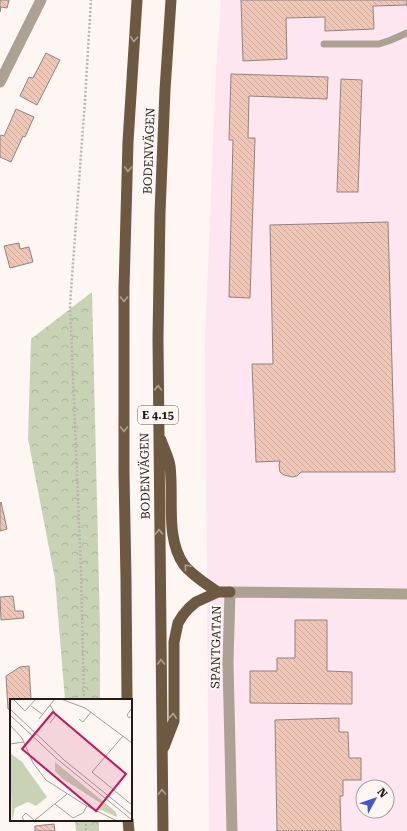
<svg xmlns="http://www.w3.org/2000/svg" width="407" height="831" font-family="'Roboto Serif',serif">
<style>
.industrial{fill:#fee6f1;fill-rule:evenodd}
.forest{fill:url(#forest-crowns)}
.building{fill:url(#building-back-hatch);stroke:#92827c}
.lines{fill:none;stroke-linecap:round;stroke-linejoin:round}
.path{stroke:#bbb4b1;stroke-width:2.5;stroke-dasharray:2 2;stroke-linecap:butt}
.service{stroke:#aca193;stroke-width:7}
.minor{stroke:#aca193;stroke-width:11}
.primary{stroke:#6d5942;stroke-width:11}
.oneway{stroke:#aea092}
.labels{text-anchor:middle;stroke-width:4;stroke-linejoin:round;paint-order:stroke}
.shield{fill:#fdf6f3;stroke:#635d5a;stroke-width:1}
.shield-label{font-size:11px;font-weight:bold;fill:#211b19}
.street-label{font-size:12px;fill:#211b19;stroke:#fdf6f3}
.inset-road{fill:none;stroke:#a59e9c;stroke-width:1}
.view{fill:#c2185b;fill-opacity:0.15;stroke:#c2185b;stroke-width:2}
.inset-edge{fill:none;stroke:#211b19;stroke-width:2}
</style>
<defs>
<pattern id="forest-crowns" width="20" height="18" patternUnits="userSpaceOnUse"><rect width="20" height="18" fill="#c8d2b4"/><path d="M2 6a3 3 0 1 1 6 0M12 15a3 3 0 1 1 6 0" fill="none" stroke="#acb49a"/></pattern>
<pattern id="building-back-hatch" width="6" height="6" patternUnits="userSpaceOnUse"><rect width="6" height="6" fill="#f0c7b7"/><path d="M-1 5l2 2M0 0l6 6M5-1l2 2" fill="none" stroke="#ceaa9d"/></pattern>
</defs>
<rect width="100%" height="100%" fill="#fdf6f3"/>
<path class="industrial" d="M221 0H407V831H209L205 342 216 68ZM363 787H387V811H363Z"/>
<path class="forest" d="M92 292 100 629V700H65L55 579 28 439 31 339Z
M75 820H99V831H76Z"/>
<path class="building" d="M0 0H9L7 8 1 7 0 12Z
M241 0H407V5L373 6 374 29 325 31V17L286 18 287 59 243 61Z
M46 53 60 60 37 105 20 96 29 77 33 78Z
M231 74 328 77 327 99 249 96 248 138H255L250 298 229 297 233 140H229Z
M341 79 362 80 358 192H337Z
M16 109 34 117 25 137 23 136 11 162 0 157V137L1 135 4 136Z
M388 222 395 472H301L297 476 292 477 284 475 280 472 279 465 280 461 256 462 252 364H273L270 225Z
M19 243 20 249 29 247 33 262 10 268 4 246Z
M1 502 7 529 0 531V503Z
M13 596 15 611H23L24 618 1 620 0 597Z
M295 620H327V671L352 672V704L250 703V671H277V658H295Z
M29 666 31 699H22V700H11V709H8L6 676 20 667Z
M339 718V732H348L349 758H361V780H343V796H340L341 831H277L275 720Z
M54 824 55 831H35V826Z"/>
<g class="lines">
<path class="path" d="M84 700 81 571 70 305 85 100 91 0
M86 820V831"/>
<path class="service" d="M324 44H379L391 40 407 33"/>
<path class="minor" d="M0 82 41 0
M232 831 228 662 230 592 407 594"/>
<path class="primary" d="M161 440C164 449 169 458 170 466 174 498 165 538 184 565 193 576 206 584 218 592
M127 700 126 579 124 472V289L128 142 137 0
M164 747 174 721V642L178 623 183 615 189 608 196 602 218 592H230
M128 820 129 831
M163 831 158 339 160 213 165 90 171 0"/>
</g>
<defs><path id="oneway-chevron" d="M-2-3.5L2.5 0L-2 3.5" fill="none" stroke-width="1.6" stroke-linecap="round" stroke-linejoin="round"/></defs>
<g class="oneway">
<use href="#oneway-chevron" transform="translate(134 39) rotate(93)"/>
<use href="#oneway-chevron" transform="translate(128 169) rotate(92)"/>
<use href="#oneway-chevron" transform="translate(124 299) rotate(90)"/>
<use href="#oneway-chevron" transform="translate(158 388) rotate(-90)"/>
<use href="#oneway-chevron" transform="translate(124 429) rotate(90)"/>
<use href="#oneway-chevron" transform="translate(159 532) rotate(-91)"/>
<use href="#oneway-chevron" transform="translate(187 567) rotate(-130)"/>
<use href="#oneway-chevron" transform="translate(161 662) rotate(-91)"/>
<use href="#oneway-chevron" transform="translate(173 716) rotate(-86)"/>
<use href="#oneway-chevron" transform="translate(162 792) rotate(-91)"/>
</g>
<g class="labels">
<rect class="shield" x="138" y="406" width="40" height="18" rx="3"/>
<g class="shield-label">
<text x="158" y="419">E 4.15</text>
</g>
<g class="street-label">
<text transform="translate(149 151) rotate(-88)" y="4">BODENVÄGEN</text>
<text transform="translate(145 476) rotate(-91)" y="4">BODENVÄGEN</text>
<text transform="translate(216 647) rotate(-89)" y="4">SPANTGATAN</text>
</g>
</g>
<g transform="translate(10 699)">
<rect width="122" height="122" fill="#fdf6f3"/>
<path d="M0 54 12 63 37 98 26 107 18 103 5 109 2 122ZM45 63 106 113 107 118 89 110 92 105 53 80 45 72Z" fill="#c8d2b4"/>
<path class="inset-road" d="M3 0 15 12 26 0M51 0 75 9 122 44M21 7 32 15M122 9 117 16 119 19 122 17M0 10 54 61 122 116M0 16 47 60 122 121M29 20 40 6M69 20 73 23 81 13M40 24 46 16 40 6 45 0M0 26 12 39 23 64 36 81 75 106 107 122M113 37 82 73 122 106M0 45 14 43M45 105 63 119 73 114 77 107M25 121 57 95M14 122 12 118 16 114 25 122"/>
<path class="view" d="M43 13 116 75 86 112 12 50Z"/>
<rect width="122" height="122" class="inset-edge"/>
</g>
<g transform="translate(375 799) rotate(50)"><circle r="19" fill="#fdf6f3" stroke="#a59e9c"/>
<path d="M0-3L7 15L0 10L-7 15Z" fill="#425acd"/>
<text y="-6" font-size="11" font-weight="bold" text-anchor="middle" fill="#211b19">N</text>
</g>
</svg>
